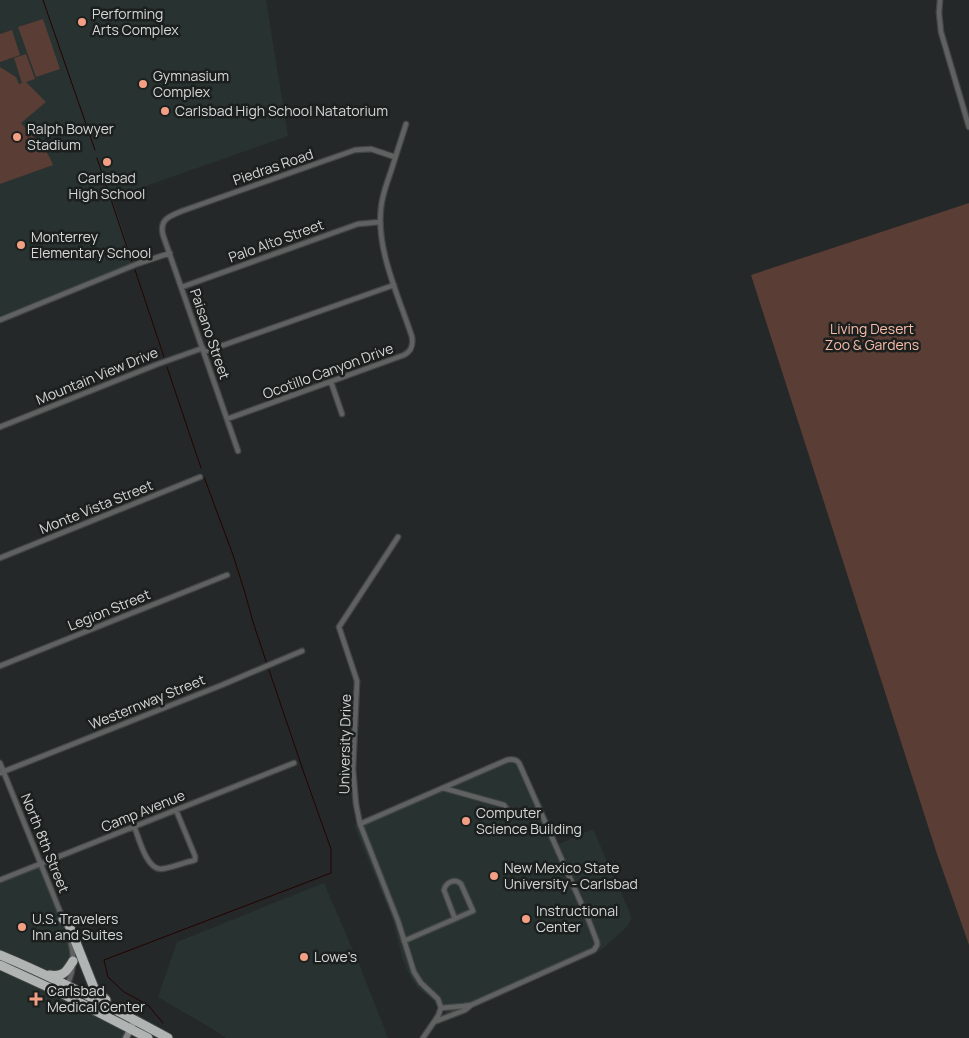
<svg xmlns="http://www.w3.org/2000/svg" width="969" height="1038" font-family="Manrope,sans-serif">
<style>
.built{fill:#283230}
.green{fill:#5a3d34}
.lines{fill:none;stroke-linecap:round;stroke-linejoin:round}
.stream{stroke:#240200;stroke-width:1}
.street-casing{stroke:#414444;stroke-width:7}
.secondary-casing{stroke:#414444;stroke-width:9}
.highway-casing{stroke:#414444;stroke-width:11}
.street{stroke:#606262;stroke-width:4.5}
.secondary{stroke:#818383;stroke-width:6}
.highway{stroke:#b0b4b3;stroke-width:9}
.poi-dot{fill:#f39f84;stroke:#1b1f1e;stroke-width:2}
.labels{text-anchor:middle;stroke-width:5;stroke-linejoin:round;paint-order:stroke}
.poi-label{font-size:14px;fill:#d5d7d7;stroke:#1b1f1e;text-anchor:start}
.street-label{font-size:14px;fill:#d5d7d7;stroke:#1b1f1e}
.park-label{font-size:14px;fill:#f9bca8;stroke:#1b1f1e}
</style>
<rect width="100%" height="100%" fill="#252828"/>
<path class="built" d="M0 0H266L288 136 112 198 134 263 0 316Z
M513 756 519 758 522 762 559 844 593 829 630 913 631 919 627 927 601 950 451 1017 436 1004 435 1002 417 987 411 978 403 960 392 918 354 825 506 757Z
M41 864 69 934 73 955 58 976 0 955V880Z
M324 883 361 969 388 1038H226L216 1031 158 997 177 942Z
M0 966 131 1028 126 1038H0Z"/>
<path class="green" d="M43 19 60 69 36 77 18 27Z
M12 30 20 55 0 62V34Z
M26 54 35 79 26 82 46 102 21 123C32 136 48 149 53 165L0 184V67L16 77 19 84 22 83 14 58Z
M969 203V945L937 854 751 275Z"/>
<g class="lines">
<path class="stream" d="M43 0 95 150
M97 158 132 262
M135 270 164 357
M167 367 201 468
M204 477 233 555 245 593 253 622 267 664
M163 1023 148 1005 124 992 108 977 104 960 331 873V849L305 776 268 667"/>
<defs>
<path id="street" d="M940 0 939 13 941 32 969 127
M182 287 358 224 380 222
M0 320 137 264 170 253
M204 352 394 285
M331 382 342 414
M227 419 404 355C412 351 413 345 412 337 399 297 376 250 381 208 382 195 387 183 391 171 396 155 401 140 406 124
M0 427 158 364 203 348
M238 451 163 235C159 219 170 216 182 211L355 150 371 149 395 157
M398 537 339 627 357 681 353 769 356 804 360 824 398 921 414 972 421 983 438 999 441 1008 438 1016 423 1038
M0 558 200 477
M0 666 227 575
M0 763 63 919
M0 773 222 685 302 651
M443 788 504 805 507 809
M360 824 507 760C512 759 516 759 519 763L589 921 597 942V945L594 950 471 1005 464 1006 441 1008
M134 826C139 838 146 869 161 869 171 868 182 863 192 861L195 860V856L176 810
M0 880 294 763
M404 941 473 911 461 884C455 878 446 882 444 890L455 919
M63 994C74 973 76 959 69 936
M434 1022 465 1010 470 1006"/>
<path id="secondary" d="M126 1038 135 1020"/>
<path id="highway" d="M63 919 69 925 94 988 106 1000
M0 955C58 979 113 1008 168 1038
M0 965 63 994 148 1038
M49 975C64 977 66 972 73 961"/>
</defs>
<use href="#street" class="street-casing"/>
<use href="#secondary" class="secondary-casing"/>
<use href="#highway" class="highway-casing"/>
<use href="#street" class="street"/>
<use href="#secondary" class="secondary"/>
<use href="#highway" class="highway"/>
</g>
<g class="poi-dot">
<circle cx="82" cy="22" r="5"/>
<circle cx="143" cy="84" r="5"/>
<circle cx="165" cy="111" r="5"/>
<circle cx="17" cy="137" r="5"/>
<circle cx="107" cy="162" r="5"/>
<circle cx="21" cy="245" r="5"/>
<circle cx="466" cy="821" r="5"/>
<circle cx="494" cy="876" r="5"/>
<circle cx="526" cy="919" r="5"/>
<circle cx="22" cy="927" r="5"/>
<circle cx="304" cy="957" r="5"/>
<path d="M33.5 991.5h5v5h5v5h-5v5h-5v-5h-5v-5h5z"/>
</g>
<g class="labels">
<g class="poi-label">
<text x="92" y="19">Performing<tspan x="92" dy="16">Arts Complex</tspan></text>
<text x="153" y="81">Gymnasium<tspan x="153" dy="16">Complex</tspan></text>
<text x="175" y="116">Carlsbad High School Natatorium</text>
<text x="27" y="134">Ralph Bowyer<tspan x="27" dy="16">Stadium</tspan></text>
<text x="107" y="183" text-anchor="middle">Carlsbad<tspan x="107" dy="16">High School</tspan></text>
<text x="31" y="242">Monterrey<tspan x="31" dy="16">Elementary School</tspan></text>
<text x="476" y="818">Computer<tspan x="476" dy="16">Science Building</tspan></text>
<text x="504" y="873">New Mexico State<tspan x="504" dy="16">University - Carlsbad</tspan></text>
<text x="536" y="916">Instructional<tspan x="536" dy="16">Center</tspan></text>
<text x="32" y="924">U.S. Travelers<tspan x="32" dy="16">Inn and Suites</tspan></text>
<text x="314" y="962">Lowe's</text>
<text x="47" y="996">Carlsbad<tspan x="47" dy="16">Medical Center</tspan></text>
</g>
<g class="street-label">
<text transform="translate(273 167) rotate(-19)" y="5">Piedras Road</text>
<text transform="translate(276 241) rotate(-20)" y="5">Palo Alto Street</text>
<text transform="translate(210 334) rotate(71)" y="5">Paisano Street</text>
<text transform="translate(328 371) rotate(-20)" y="5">Ocotillo Canyon Drive</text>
<text transform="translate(97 376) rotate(-22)" y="5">Mountain View Drive</text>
<text transform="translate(96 507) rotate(-22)" y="5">Monte Vista Street</text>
<text transform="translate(109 610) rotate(-22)" y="5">Legion Street</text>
<text transform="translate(147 702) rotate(-22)" y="5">Westernway Street</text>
<text transform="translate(345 744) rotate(-89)" y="5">University Drive</text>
<text transform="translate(143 811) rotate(-22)" y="5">Camp Avenue</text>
<text transform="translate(45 843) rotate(68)" y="5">North 8th Street</text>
</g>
<g class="park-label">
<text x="872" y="334">Living Desert<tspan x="872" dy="16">Zoo &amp; Gardens</tspan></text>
</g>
</g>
</svg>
